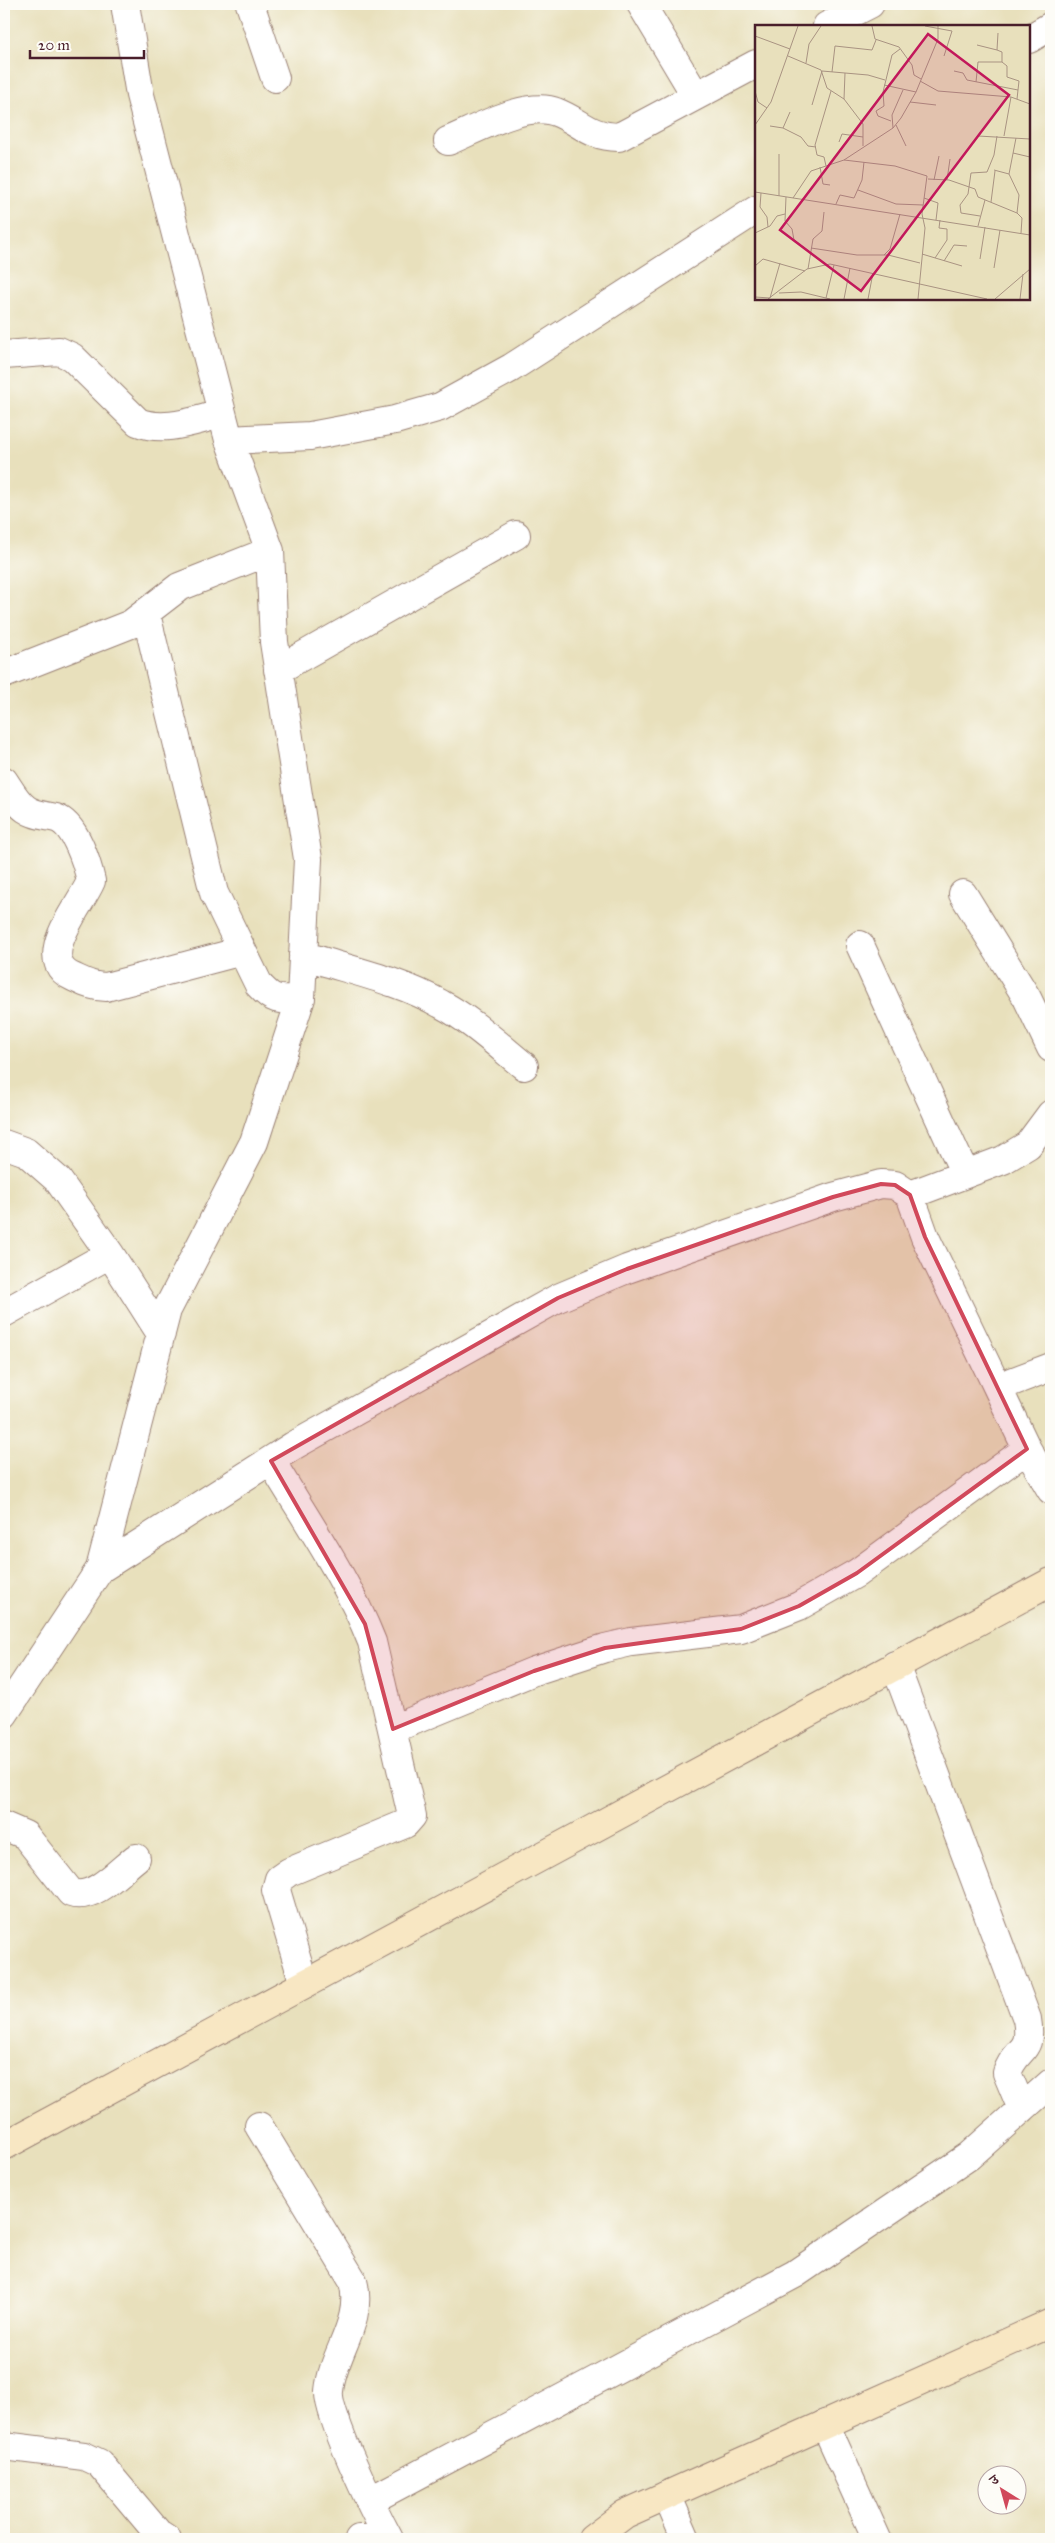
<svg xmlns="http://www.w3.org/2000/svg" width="1055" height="2543" font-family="'IM FELL Great Primer','Noto Serif Devanagari',serif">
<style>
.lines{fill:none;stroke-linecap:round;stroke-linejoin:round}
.street-casing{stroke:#998074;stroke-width:30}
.secondary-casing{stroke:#998074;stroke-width:30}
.street{stroke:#fff;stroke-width:28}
.secondary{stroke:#f8e7c3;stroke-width:28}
.marked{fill:#d1495b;fill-opacity:0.2;stroke:#d1495b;stroke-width:4;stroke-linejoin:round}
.inset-road{fill:none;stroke:#a99382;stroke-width:1}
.view{fill:#c2185b;fill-opacity:0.15;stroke:#c2185b;stroke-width:2.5}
.inset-edge{fill:none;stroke:#4a1f2b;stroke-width:2.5}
</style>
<rect width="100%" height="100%" fill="#fdfcf7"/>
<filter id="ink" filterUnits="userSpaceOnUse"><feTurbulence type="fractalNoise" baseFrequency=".02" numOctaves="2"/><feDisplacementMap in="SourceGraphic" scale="10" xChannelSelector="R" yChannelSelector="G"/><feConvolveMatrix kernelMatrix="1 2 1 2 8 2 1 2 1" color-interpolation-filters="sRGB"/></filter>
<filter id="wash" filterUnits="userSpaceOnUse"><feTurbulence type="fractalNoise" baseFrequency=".0096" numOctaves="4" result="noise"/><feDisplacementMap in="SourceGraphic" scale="20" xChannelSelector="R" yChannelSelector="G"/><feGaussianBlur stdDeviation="1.12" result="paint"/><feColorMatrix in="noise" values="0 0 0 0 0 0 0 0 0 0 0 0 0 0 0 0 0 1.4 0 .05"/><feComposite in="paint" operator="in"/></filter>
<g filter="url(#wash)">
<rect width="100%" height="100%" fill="#e8e0bc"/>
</g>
<g filter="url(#ink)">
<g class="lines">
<defs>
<path id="street" d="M250 4 275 78
M641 4 696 96
M827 26 870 4
M1029 39 1051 26
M448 141C475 130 527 100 556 112 582 122 587 136 619 137L756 64
M4 355 59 351 72 357 138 422C165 433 195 420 222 414
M229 440 310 436 395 420 440 407 511 368 756 210
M146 614 214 893 259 985C274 1002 280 1000 301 998
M278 670 516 535
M4 674 131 624 179 587 270 551
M4 781C10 790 17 803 26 809 36 816 45 815 56 818 75 824 87 863 91 881 80 907 33 959 73 977 84 982 93 987 106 987L242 951
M963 894 1027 998 1051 1048
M860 945 965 1174
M303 955C348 970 399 980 441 1004 471 1020 497 1044 524 1066
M4 1144 26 1152 58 1180 110 1254 161 1334
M910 1195 1003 1160 1028 1145 1051 1114
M4 1313 110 1254
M998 1387 1051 1367
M271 1461C306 1520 347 1578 372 1642L412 1816 405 1824 289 1872 279 1879 276 1890 304 1984
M100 1569 167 1310 254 1142 301 998 308 859 274 642 270 551 229 440 140 95 125 4
M895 1665 1027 2019C1033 2055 1016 2046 1007 2073L1022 2109
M4 1714 100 1569 293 1446 558 1298 627 1269 833 1197 881 1184 895 1185 910 1195 925 1237 1027 1449 1051 1490
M393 1729 534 1671 605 1648 631 1642 741 1629 799 1606 857 1573 1027 1449
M4 1826 25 1835 71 1893C93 1901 119 1871 136 1858
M259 2126 353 2281C364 2322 333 2352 329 2391 326 2413 376 2515 389 2539
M825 2424 877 2539
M4 2446 84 2456 99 2463 158 2533 167 2539
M667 2495 686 2539
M371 2500 795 2274 969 2156 1051 2083
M359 2539 388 2538"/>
<path id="secondary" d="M4 2146 1051 1582
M592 2539 625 2514 1051 2323"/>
</defs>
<use href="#street" class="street-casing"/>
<use href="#secondary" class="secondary-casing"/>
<use href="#street" class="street"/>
<use href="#secondary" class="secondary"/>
</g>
</g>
<path class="marked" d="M881 1184 895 1185 910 1195 925 1237 1027 1449 857 1573 799 1606 741 1629 605 1648 534 1671 393 1729 365 1624 271 1461 558 1298 627 1269 833 1197Z"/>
<g transform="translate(755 25)">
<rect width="275" height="275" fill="#e8e0bc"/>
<path class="inset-road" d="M117 1 120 14 144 22 157 40 159 50 166 54M170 1 197 6 189 31M0 11 35 24M222 20 242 25M33 31 66 45 72 63 89 74 108 99V121M247 37 252 41V52L264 56 262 74M51 38 54 19 66 1M199 46 208 48 212 55 263 65M77 47 80 21 117 25 121 15M165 56 183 66 256 72 275 79M221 57 223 37H247V27L242 25 243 8M129 60 161 67M0 66 3 77 12 83M89 74 90 48M155 77 181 80M57 80 67 46 113 50 130 55M136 96 123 91 121 86 129 81 128 67 137 30 145 24M0 100 16 77 43 1M141 100 151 121M15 101 28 103 46 112 53 121 61 122M28 103 35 87M138 103 137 90 148 65M223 111 275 114M249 111 256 72M261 113 254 149 264 170 262 188M84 117 87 109 108 112M258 128 275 132M24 129V171M89 135 138 103 146 93 161 67 183 14V1M71 141 69 132 62 130 60 120 76 66M65 142 68 159 75 160M239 145 254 149M173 154 194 155 220 164 223 172 262 188 267 193 266 208M179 155 184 131M192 155 195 134M103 165 141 179 168 180M0 167 275 210M6 168 5 182 12 192 13 202M31 172 30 196 37 204 39 215 55 227M38 173 56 146 89 135 140 141 172 151 167 189 170 203 163 274M169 173 183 178 181 195M236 177 240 146M81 179 85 170 99 173 107 155 109 137M225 191 206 188 205 180 213 169 216 148 232 147 239 130 242 111M223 201 230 175M0 208 15 201 22 191 30 189M56 223 102 230H133L165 238M167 229 207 241M129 230 135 224 145 189M180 233 192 215V204L184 203 185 195M225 234 230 202M189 236 199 220 212 221M0 241 8 234 50 246M239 243 245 205M53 244 58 214 67 206 69 187M24 268 46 267 75 274M0 272 15 273 25 238M71 273 79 240M13 274 52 244 75 239 232 274M89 274 95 243M113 274 118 248M240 274 275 244M265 274 268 249"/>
<path class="view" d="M173 9 254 70 106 266 25 205Z"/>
<rect width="275" height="275" class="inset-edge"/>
</g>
<rect width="1055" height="2543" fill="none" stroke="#fdfcf7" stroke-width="20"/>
<g transform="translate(1002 2490) rotate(323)"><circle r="24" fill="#fdfcf7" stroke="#b5a4a5"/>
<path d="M0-4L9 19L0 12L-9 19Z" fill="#d1495b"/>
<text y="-8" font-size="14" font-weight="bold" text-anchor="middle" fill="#4a1f2b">उ</text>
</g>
<path d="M30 50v8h114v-8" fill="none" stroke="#4a1f2b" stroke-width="2.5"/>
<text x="38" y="50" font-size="15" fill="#4a1f2b" stroke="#fdfcf7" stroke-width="4" paint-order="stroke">20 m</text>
</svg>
